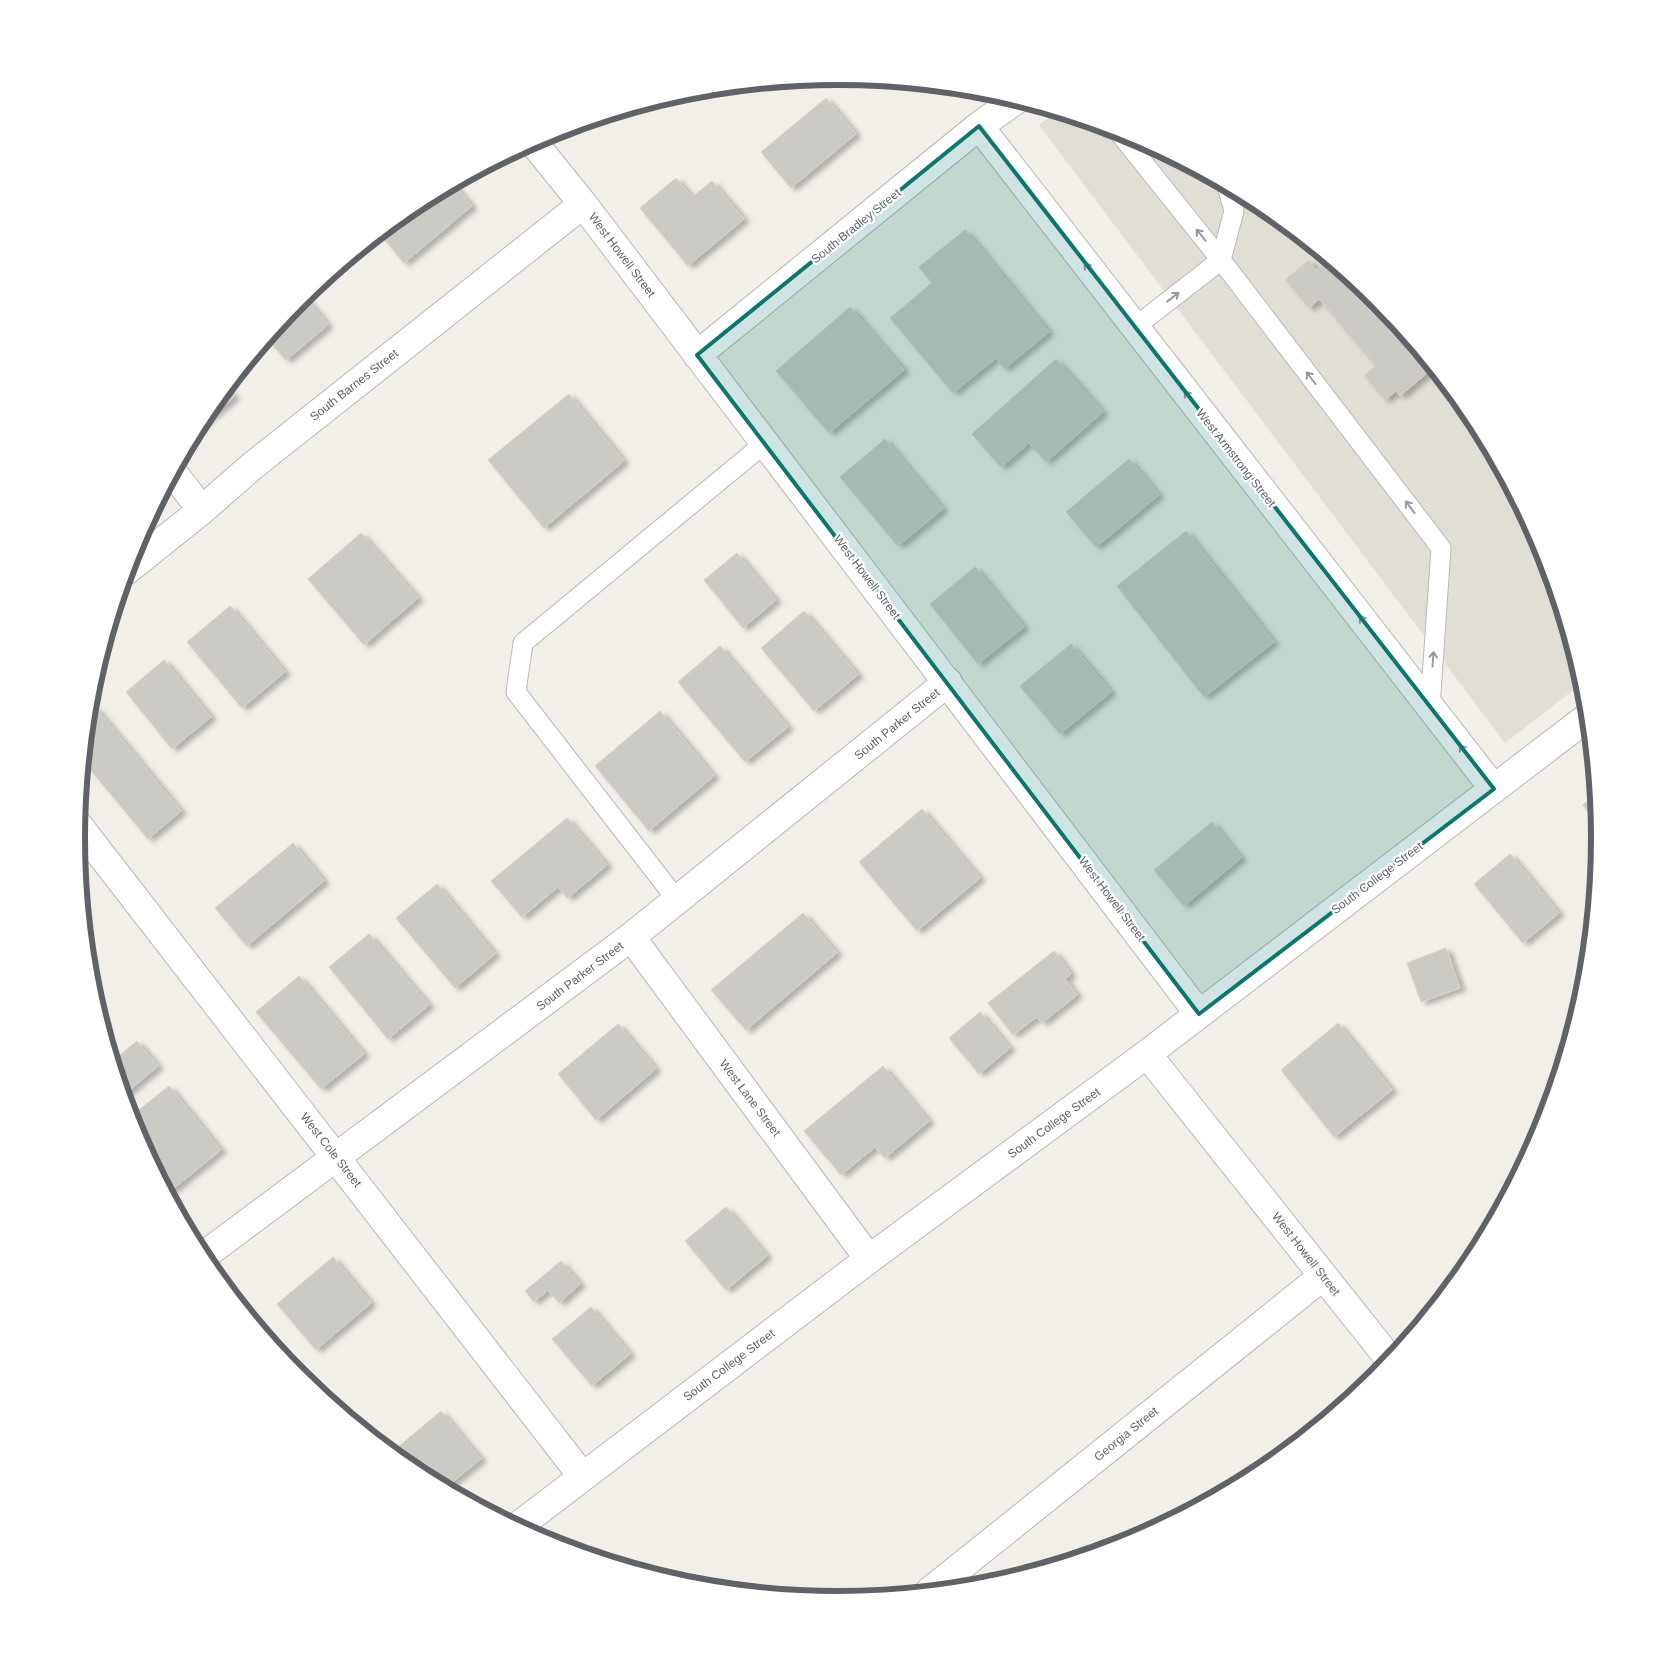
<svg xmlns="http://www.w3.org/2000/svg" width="1677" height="1677" font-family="Arial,sans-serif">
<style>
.education{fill:#e1ded6}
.building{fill:#cccac5;stroke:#d6d1c6;filter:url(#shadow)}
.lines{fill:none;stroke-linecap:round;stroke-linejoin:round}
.lane-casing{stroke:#b5b8bc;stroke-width:21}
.street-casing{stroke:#b5b8bc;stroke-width:30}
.lane{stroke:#fff;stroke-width:19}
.street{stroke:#fff;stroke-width:28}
.oneway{stroke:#979a9d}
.marked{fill:#0f766e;fill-opacity:0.2;stroke:#0f766e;stroke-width:4;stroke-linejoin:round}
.labels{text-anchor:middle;stroke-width:4.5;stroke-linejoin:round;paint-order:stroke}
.street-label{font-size:12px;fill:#5f6368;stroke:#fff}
.rim{fill:none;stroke:#5f6368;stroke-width:6}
</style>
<defs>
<filter id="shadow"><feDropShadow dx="5.5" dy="3" stdDeviation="2.5" flood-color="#0004"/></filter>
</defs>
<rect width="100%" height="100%" fill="#f1efe8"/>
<path class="education" d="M1056 112 1130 134 1262 205 1378 300 1472 415 1543 547 1584 682 1505 743 1039 125Z"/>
<path class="building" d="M826 98 856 134 791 188 761 152Z
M676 178 692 197 712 181 744 219 688 266 640 208Z
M453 184 472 206 404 263 380 234 415 205Z
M965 230 1049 332 1004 369 996 358 953 393 890 318 932 283 919 267Z
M1329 259 1378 300 1433 368 1400 396 1396 391 1385 400 1364 376 1375 366 1319 299 1309 308 1285 280 1309 260 1316 270Z
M304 296 328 325 286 360 267 339Z
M850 307 904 370 829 433 776 371Z
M1056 359 1103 412 1046 462 1029 443 1001 467 972 434Z
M227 388 234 397 199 426 205 415Z
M569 394 624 461 544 528 488 460Z
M885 439 943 509 898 546 840 477Z
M1129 459 1159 495 1096 547 1066 512Z
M1186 531 1274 642 1204 697 1117 586Z
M361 533 418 598 364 645 308 579Z
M737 553 776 600 743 628 704 580Z
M975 567 1024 627 978 664 930 604Z
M230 606 285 672 242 708 187 642Z
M804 611 858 675 814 711 761 648Z
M1071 644 1111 692 1060 734 1020 686Z
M720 646 788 727 745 762 678 682Z
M164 660 211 717 172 749 126 692Z
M95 707 181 811 148 839 84 762 89 712Z
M660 711 714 776 649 831 595 766Z
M1596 794 1599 825 1583 805Z
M922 809 980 878 917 931 859 862Z
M567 818 607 865 568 898 558 887 522 917 491 881Z
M1212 822 1241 858 1184 906 1154 870Z
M293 843 324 881 247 946 215 908Z
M1510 854 1559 913 1523 943 1474 884Z
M437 884 495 954 455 988 396 918Z
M803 913 837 953 746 1030 711 990Z
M369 934 429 1005 388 1039 329 967Z
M1446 948 1460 988 1421 1002 1407 963Z
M1054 951 1071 974 1065 979 1077 995 1042 1023 1037 1017 1013 1035 988 1003Z
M299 976 364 1054 321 1089 256 1012Z
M980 1012 1010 1048 979 1074 949 1038Z
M1338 1023 1392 1090 1334 1137 1281 1070Z
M618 1024 656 1069 596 1120 558 1074Z
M137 1041 158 1066 124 1095 113 1061Z
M883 1066 929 1121 885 1158 875 1147 841 1175 804 1131Z
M169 1086 221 1150 168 1193 139 1140 143 1137 133 1126 130 1117Z
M726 1207 767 1256 726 1290 685 1241Z
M333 1257 371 1303 316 1350 277 1304Z
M561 1261 580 1284 559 1303 548 1290 534 1302 525 1291Z
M591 1307 630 1354 592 1386 552 1339Z
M441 1411 481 1459 445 1488 415 1472 391 1453Z"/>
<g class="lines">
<defs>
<path id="lane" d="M1117 130 1221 260 1441 548 1430 707
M1135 327 1221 260 1234 211 1227 186
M677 900 516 692 523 643 765 443"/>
<path id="street" d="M979 126 1494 789
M533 142 583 204 1199 1014
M697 355 979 126 1016 100
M173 473 202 510
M127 570 202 510 251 467 583 204
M78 825 583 1477
M631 937 869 1259
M1147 1054 1391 1361
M202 1257 631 937 948 682
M517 1527 869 1259 1147 1054 1589 716
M929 1592 1323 1276"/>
</defs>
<use href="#lane" class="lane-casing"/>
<use href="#street" class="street-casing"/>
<use href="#lane" class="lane"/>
<use href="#street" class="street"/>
</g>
<defs><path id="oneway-shaft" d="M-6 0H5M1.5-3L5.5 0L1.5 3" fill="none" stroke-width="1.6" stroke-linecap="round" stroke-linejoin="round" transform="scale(1.25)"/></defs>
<g class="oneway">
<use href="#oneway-shaft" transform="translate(1201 235) rotate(-129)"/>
<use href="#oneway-shaft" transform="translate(1089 269) rotate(-128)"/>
<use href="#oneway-shaft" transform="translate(1173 297) rotate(-38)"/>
<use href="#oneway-shaft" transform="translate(1311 378) rotate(-127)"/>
<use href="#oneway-shaft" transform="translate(1189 397) rotate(-128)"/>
<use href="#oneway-shaft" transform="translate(1410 507) rotate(-127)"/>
<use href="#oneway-shaft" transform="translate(1364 622) rotate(-128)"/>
<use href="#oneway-shaft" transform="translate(1433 659) rotate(-86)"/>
<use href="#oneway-shaft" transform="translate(1464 751) rotate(-128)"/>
</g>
<path class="marked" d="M979 126 1494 789 1199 1014 697 355Z"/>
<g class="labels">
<g class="street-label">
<text transform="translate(856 226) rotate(-39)" y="4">South Bradley Street</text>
<text transform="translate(622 255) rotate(53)" y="4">West Howell Street</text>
<text transform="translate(354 385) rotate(-38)" y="4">South Barnes Street</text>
<text transform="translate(1236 458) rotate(52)" y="4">West Armstrong Street</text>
<text transform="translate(867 577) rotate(53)" y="4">West Howell Street</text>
<text transform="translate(897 724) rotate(-39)" y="4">South Parker Street</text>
<text transform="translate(1377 878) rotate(-37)" y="4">South College Street</text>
<text transform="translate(1112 899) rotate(53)" y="4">West Howell Street</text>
<text transform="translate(580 976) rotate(-37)" y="4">South Parker Street</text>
<text transform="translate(750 1098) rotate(53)" y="4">West Lane Street</text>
<text transform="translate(1054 1123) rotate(-36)" y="4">South College Street</text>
<text transform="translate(331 1150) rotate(52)" y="4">West Cole Street</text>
<text transform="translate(1306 1254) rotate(52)" y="4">West Howell Street</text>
<text transform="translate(729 1365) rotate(-37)" y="4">South College Street</text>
<text transform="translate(1126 1434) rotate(-39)" y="4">Georgia Street</text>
</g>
</g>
<path d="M0 0H1677V1677H0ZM85 838a753 753 0 1 1 1506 0a753 753 0 1 1-1506 0Z" fill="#fff" fill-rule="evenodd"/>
<path class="rim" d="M85 838a753 753 0 1 1 1506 0a753 753 0 1 1-1506 0Z"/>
</svg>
